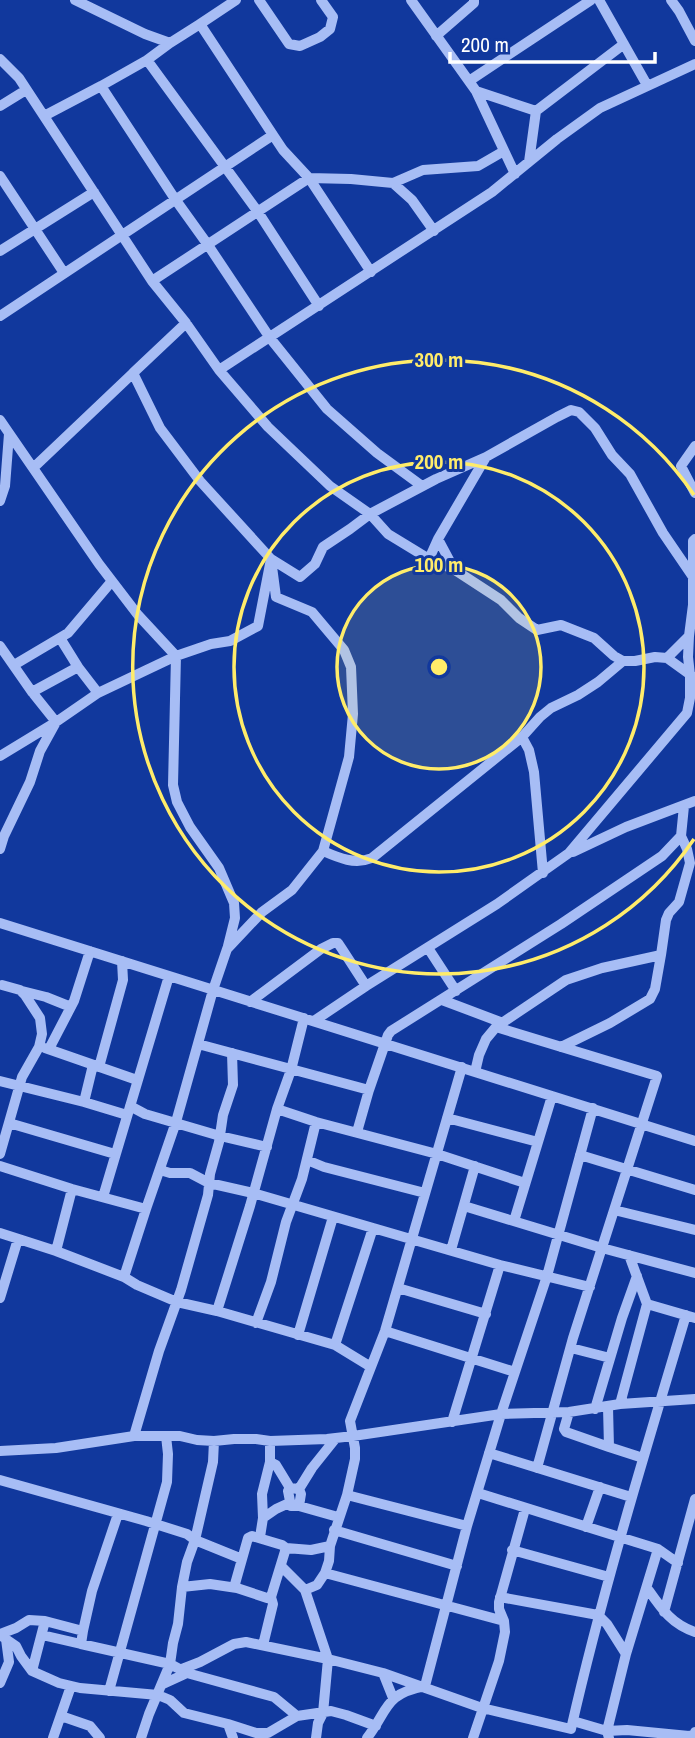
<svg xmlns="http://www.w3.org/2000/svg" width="695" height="1738" font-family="'Archivo Narrow',sans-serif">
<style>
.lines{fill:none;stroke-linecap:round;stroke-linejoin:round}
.minor{stroke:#a7bdf5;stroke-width:10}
.ring{fill:none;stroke:#ffec6a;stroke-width:3.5}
.centre{fill:#ffec6a;stroke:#11389d;stroke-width:3.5}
.ring-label{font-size:21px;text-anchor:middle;font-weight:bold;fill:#ffec6a;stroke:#11389d;stroke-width:6;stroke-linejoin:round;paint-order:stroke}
</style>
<rect width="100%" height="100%" fill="#11389d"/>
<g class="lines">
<path class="minor" d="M75 0 145 34 170 43 200 24 273 135
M259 0 289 44 300 46 320 37 330 29 333 17 321 0
M411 0 476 91 515 174
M599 0 647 85
M671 0 679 11 695 41
M200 24 236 0
M436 36 474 3V0
M0 59 19 78 152 281 186 323 219 370 268 427 330 486 370 514 388 534 429 559 455 570 501 600 519 618 537 630 561 625 594 638 614 656 623 661H635L655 657 667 658 692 676
M147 60 258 212 319 306
M469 81 591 0
M101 86 147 60 170 43
M476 91 536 111
M0 106 26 90
M44 116 101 86 175 199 208 245 270 338 327 409 377 453 422 486
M529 162 536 111 624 44
M0 176 64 273
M393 183 423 170 478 166 504 151
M0 251 94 192
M152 281 309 178 351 179 393 183 412 200 434 231
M0 316 273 135 283 150 309 178 371 272
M186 323 133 373 160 428 200 481 271 559 276 597 312 612 344 650 351 667 353 714 349 757 323 851
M219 370 492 192 557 139 600 108 695 64
M0 420 99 564 138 615 176 656 173 785 177 802 190 827 219 868 234 903 235 918 228 946
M695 446 681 466 695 493
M33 468 133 373
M0 501 5 486 9 434
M438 539 454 569
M429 559 438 539 486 457
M693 577V541L695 539
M0 646 32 692 56 722
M667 658 689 636
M14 665 68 633 112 581
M78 667 98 693
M32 692 78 667 60 638
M522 737 529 750 534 772 543 873
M0 756 56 722 98 693 176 656 211 644 230 641 258 626 271 559 300 577 315 564 323 547 350 529 370 514 436 479 486 457 557 417 571 410 579 412 595 428 612 455 630 474 663 533 693 577V605L689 636 688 657 690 675V698L687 713 569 853 497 904 366 986 314 1021
M0 849 4 836 30 782 40 751 56 722
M573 852 626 827 695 801
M0 923 695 1141
M428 948 456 991
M22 991 46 997 71 1007
M442 1000 503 1023
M250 1002 321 949 333 943H338L342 949 366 986
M496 1027 657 1076 573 1338 537 1468
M198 1044 369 1090
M561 1047 610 1023 650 999 655 989 661 955
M45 1048 137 1080
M49 1049 74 1001 90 951
M99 1067 123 980 122 961
M475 1072 479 1055 486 1039 496 1027 566 980 602 968 661 955 666 920 669 913 679 902 690 863 687 849 681 836 684 806
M0 1081 84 1102 127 1115
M84 1102 93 1065
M130 1106 145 1114 220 1136 267 1147
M277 1109 316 1122 437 1154 525 1183
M447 1118 538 1142
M9 1123 115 1154
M357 1132 369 1090 388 1035 391 1031 561 924 662 856 681 836
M0 1154 22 1077 39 1047 42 1034 40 1018 25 995 20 990 2 985
M580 1155 695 1190
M307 1160 324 1167 425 1193
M0 1166 72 1189 146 1209
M160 1170 170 1173H190L209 1183 253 1193 500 1265 590 1287
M103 1197 169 976
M464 1206 602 1248 695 1273
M614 1210 695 1230
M514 1221 552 1096
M0 1233 56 1251 124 1277 137 1285 177 1302 217 1311 335 1345 371 1367
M451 1250 475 1166
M56 1251 72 1189
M124 1277 146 1209 176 1122 213 990 227 949 262 912 292 890 323 851C339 858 355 865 372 858L522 737 540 717 551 708 578 695 598 682 623 661
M398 1288 486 1314
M0 1298 18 1239
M647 1304 695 1318
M217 1311 250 1206 277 1109 291 1070 304 1018
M256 1323 271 1282 286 1222 302 1179 316 1122
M385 1331 515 1372
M298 1335 333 1217
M335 1345 373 1228
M571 1348 610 1358
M620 1404 647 1304 629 1255
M608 1407 609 1447 643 1458
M595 1409 622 1318 637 1276
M569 1412 564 1429 566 1432 609 1447
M452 1422 500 1265
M134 1436 159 1351 181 1290 208 1195 210 1174 219 1142 223 1115 233 1085 232 1053
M0 1451 56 1448 134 1436H180L197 1440 214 1441 234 1439H256L270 1441 327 1439 353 1436 501 1414 569 1412 620 1404 695 1399
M489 1453 631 1497
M270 1462 276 1465 290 1488
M0 1480 146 1521 187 1534 195 1540 242 1559
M299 1489 290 1488 288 1491 291 1506H299L301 1494 299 1489 312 1468 336 1438
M478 1493 658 1549 678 1563
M347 1495 467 1526
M299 1506 338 1517
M263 1518 276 1509 289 1503
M586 1527 600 1487
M334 1530 457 1566
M252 1536 282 1545 286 1548 271 1597 267 1598 237 1588 235 1584 248 1538Z
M260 1537 263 1518 262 1494 270 1462V1441
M286 1548 311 1550 330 1546
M512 1550 609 1577
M281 1566 305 1590 328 1659 323 1713 318 1723 316 1738
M325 1573 504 1621
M182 1587 210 1584 237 1588
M647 1588C661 1608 671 1624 695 1632
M305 1590 317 1585 325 1573 329 1561 330 1546 347 1495 355 1459V1448L350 1421 385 1331 462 1067
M500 1597 598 1615 607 1624 626 1654
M664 1612 695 1499
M83 1631 92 1591 118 1514
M0 1634 16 1628 29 1620 45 1621
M0 1635 16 1646 21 1656 32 1671 59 1683 80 1688 158 1695 170 1700 184 1713 228 1724 256 1733H268L297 1716 331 1711 346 1715 376 1726
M81 1644 170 1664 187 1673 163 1684
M263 1645 273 1604 271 1597
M182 1669 200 1662 234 1644 246 1642 328 1659 383 1673 393 1698
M32 1671 45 1621 83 1631 81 1644 42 1635
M187 1673 274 1697 297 1716
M383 1673 482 1708 571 1729C603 1589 645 1452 686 1315
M0 1683 9 1662 6 1639
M109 1691 167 1482 168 1454 166 1436
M61 1716 90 1726 100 1738
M573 1721 607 1731 627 1730 689 1736 694 1735 695 1732
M228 1724 233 1738
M53 1738 71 1686
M141 1738 149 1714 170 1664 173 1643 178 1624 182 1587 187 1562 195 1540 213 1462 214 1441
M367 1738C389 1709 384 1694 425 1686L467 1526 501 1414 547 1276 593 1108
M473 1738 499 1661 505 1632 504 1621 499 1609V1602L525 1509
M609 1738 607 1731 626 1654 658 1549"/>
</g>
<circle cx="439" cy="667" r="102" fill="#ffec6a" fill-opacity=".12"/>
<g class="ring">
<circle cx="439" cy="667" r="102"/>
<circle cx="439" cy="667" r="205"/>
<path d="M694 839A307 307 0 1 1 694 495"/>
</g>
<circle cx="439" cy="667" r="10" class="centre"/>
<g class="ring-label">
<text x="439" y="367">300 m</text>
<text x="439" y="469">200 m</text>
<text x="439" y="572">100 m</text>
</g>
<path d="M450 52v10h205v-10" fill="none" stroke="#ffffff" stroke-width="3.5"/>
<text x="461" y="52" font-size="21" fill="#ffffff" stroke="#11389d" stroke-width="5" paint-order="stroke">200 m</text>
</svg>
